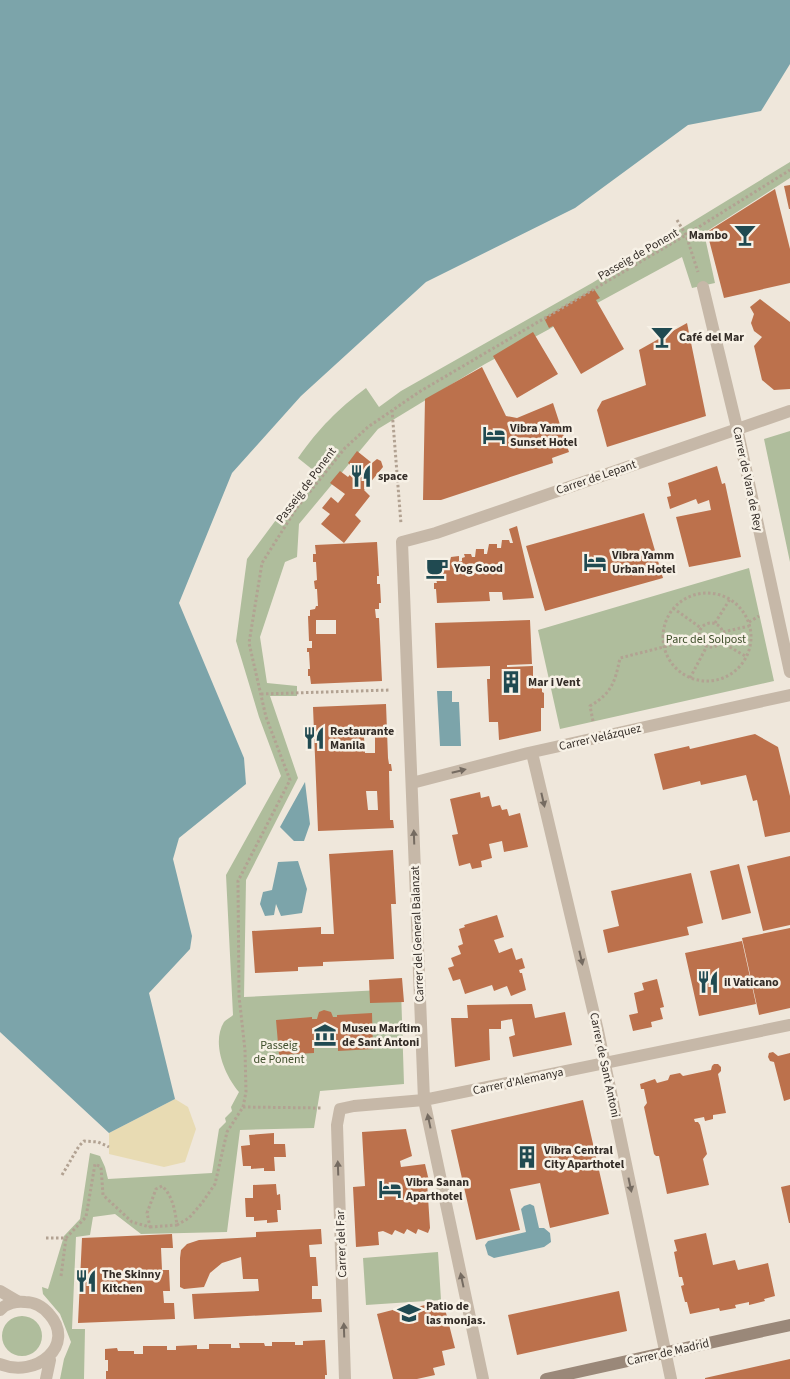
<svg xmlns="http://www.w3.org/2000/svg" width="790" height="1379" font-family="'Source Sans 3',sans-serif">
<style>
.green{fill:#afbd9c}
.sand{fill:#e8dbb3}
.water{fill:#7ca4aa}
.building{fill:#bc714c;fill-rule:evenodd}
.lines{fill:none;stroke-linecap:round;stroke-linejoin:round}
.path{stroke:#b2a292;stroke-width:3;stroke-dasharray:2.5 2.5;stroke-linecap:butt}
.lane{stroke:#c6b8a8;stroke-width:12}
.street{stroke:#c6b8a8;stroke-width:12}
.secondary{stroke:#9a8879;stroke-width:12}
.oneway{fill:#756b61}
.labels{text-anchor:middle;stroke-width:5;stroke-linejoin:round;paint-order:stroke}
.poi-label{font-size:12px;font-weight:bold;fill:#332c27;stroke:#f7f1e6;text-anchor:start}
.street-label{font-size:12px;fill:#332c27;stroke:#f7f1e6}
.park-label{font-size:12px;fill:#40502d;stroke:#f7f1e6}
</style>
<rect width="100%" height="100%" fill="#efe7db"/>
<path class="green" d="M790 162V178L704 233 715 283 692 288 682 257 485 364 378 429 299 524 297 557 285 562 260 637 267 683 297 686V696H270L298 778 246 880 244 997 401 989 404 1084 320 1091 314 1128 240 1130 227 1232 141 1234 115 1214 93 1217 90 1235 76 1237 72 1329H85L84 1379H60L64 1359 71 1342 60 1314 43 1294 42 1287 48 1289 64 1236 80 1219 90 1153 100 1156 105 1167 108 1179 212 1173 219 1129 226 1122 225 1118 232 1111 231 1107 239 1092C225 1076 211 1043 224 1022 226 1020 231 1017 233 1015L226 875 281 776 259 717 236 641 247 559 313 470 298 458C319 428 338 409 366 388L379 407 401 391 592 283Z
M790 431V562L764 439Z
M749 568 774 681 560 729 538 630Z
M438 1252 441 1300 366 1305 363 1258Z
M2 1336a20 20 0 1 1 40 0a20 20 0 1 1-40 0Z"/>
<path class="sand" d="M175 1099 188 1107 196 1129 185 1162 164 1167 109 1154V1133Z"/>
<path class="water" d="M0 0H790V64L761 111 688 125 575 208 426 282 301 396 232 473 179 603 244 758 246 784 179 838 173 859 192 936 190 949 149 993 175 1099 109 1133 0 1032Z
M437 691H452V702H459L461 746H440Z
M305 782 310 824 304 841H294L280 827Z
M298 861 307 889 302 913 281 916 276 904 274 915 265 916 260 904 263 892 272 890 278 862Z
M530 1204 534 1206 539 1228H544L550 1233 551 1242 544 1247 494 1258 488 1255 485 1245 488 1241 526 1232 521 1209 524 1206Z"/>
<path class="building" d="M790 185V209H789L784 186Z
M775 189 790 249V283L724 298 707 232Z
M594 289 600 298 596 300 624 349 581 374 553 326 549 328 544 318Z
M760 299 790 322V389L774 390 762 380 754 346 762 337 754 331 751 323 754 314 750 307Z
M687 323 706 416 607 447 597 410 602 401 646 385 639 350Z
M533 332 558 374 517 398 493 356Z
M482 367 506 416 517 418 553 403 569 452 552 458 553 463 441 500H423L425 399Z
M357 451 372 463 377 459 381 461 383 467 364 490 370 496 355 515 361 521 344 543 321 524 330 514 322 508 331 497 338 503 345 494 330 483 340 471 348 477 355 469 348 463Z
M717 466 722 484 725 483 741 557 689 567 676 517 711 510 709 500 698 504 696 499 670 509 667 497 671 496 668 483Z
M644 513 663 578 545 611 526 546Z
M517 526 534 598 503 600 502 592H489L490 601 437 603 436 589H434V583H437L436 579H432V570H435V566H437V562H446V565H449L451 557 459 556V561H462V558L465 557 464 554H471L472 557H475L476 549H484V554H487L489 544H497V548H501L502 540H509L510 543H513L509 529Z
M377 542 379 576H377V584H380L381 603H379V609H375L376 618H379L382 681 311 684 310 676H308V669H310L309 652H307V648H312V641H309L308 616H310V610L315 609 316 606H318L317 589H315L314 581 317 580 316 562H313V554H316L315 545ZM316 620H336V634H316Z
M530 620 532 664 507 665V667L533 666V678H536V684H542V692L544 693V708H541V731L499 740 498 722H489L487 679H490V666L437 668 435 623Z
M386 704 388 758 389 764H391L392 771H389L390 820H393L394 828 318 831 313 707ZM364 737H375V753H365ZM366 791H377L378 810H368Z
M755 734 778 747 790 796V832L765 837 757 800 753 801 746 775 701 785 700 781 663 790 654 754 689 746 690 749Z
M480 792 481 798 489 796 492 807 500 805 502 810 507 809 509 816 520 813 528 847 504 852 502 841 489 844 492 858 481 861 482 867 472 869 470 863 459 866 452 835 458 834 450 799Z
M393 850 396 904H391L394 959 323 962V966L298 967V971L255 973 252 931 321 927V934H334L329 854Z
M790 856V925L763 931 747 866Z
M739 864 751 913 722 920 710 871Z
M691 873 703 923 687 927 689 935 608 953 603 930 619 926 611 891Z
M497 915 504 937 494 940 499 953 512 948 516 960 522 958 525 968 519 970 520 973H522L526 990 511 996 507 986 494 991 492 985 465 994 460 979 453 981 448 968 454 966 451 958 461 954 458 946 463 944 459 929 465 927 464 925Z
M790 928V1008L759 1015 742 938Z
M742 941 756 1004 699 1016 685 953Z
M402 978 404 1002 370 1003 369 980Z
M657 979 664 1007 660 1008 663 1019 651 1022 652 1027 633 1031 629 1015 638 1013 634 993 644 990 642 983Z
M532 1004 535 1018 565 1012 572 1045 513 1057 509 1037 515 1035 512 1019 501 1021V1029H489L490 1060 455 1067 451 1018H468L467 1005Z
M324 1010 331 1012 333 1017H337V1015L372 1013 373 1049 338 1051V1044L314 1046V1053L279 1055 276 1020 312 1017V1019H317L319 1012Z
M773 1052 778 1056 790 1053V1099L784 1101 774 1062 770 1061 768 1057 769 1053Z
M714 1064H718L721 1067V1071L718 1074 726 1113 713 1115V1119L705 1121 704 1117 694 1119 695 1122H698L700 1125 707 1154 703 1159 709 1185 667 1194 659 1156H656L654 1154 644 1107 647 1103 644 1089H641L640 1084 655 1079 657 1083 668 1080 670 1075 680 1073 683 1076 711 1070 712 1066Z
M583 1100 609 1214 550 1228 540 1183 510 1189 520 1230 476 1240 451 1130Z
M406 1129 412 1156 400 1161 401 1167 425 1164 429 1181 427 1182 430 1228 428 1233 418 1229 416 1234 407 1229 404 1234 395 1230 392 1235 383 1231 378 1232 379 1245 356 1247 353 1187 365 1186 362 1132Z
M274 1133V1144H285L286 1157H274L275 1171H264V1168L251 1169V1166H243L241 1146 250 1145 249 1135Z
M276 1184 277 1195 280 1194 281 1210H277L278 1222 267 1223V1220L254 1221V1217H246L245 1198H253V1185Z
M790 1185V1223H789L781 1187Z
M321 1229 322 1244 309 1245 310 1257H316L318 1286H312V1299H321L322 1312 194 1319 192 1294 259 1291 258 1279H243L241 1257 222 1263 210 1273 204 1287 184 1289 180 1287V1258L181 1250 187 1244 199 1240 256 1237V1232Z
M706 1233 713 1265 735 1260 738 1270 768 1263 775 1296 764 1299 765 1301 749 1305V1302L735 1305 736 1308 720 1311 719 1308 690 1314 687 1302H685L681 1286 684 1285 682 1277H679L674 1252 677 1251 674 1240Z
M172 1234 173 1248H161L162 1270H169L170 1291H163L164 1303H174L175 1319 78 1323 82 1238Z
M619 1291 627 1331 517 1355 508 1315Z
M429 1304 430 1308 444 1305 455 1348 442 1351 445 1365 433 1368 435 1375 417 1379H393L377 1314 412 1305 413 1308Z
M325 1340 327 1375H325V1379H106V1371H108V1360H105V1349L117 1348 118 1351H134V1354H143V1346H167V1350H176V1346L197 1345V1349H209V1344H231V1348H240L239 1343H264L265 1346H272V1342H295V1345H303V1341Z
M790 1359V1379H705V1378Z"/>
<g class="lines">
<path class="path" d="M677 220 686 235 698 272
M392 410 401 524
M663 637a44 44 0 1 1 88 0a44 44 0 1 1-88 0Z
M673 608 701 628
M749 622 759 616
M699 635a12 12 0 1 1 24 0a12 12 0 1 1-24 0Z
M715 623 730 599
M723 632 749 626
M721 642 747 657
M690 678 707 646
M261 694 390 690
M593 721 590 706C612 693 615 682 620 658L699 638
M243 1107 321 1108
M62 1175 79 1146 84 1141 98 1142 109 1147
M150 1227 177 1225
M46 1238H66
M66 1238 86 1217 95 1164 101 1167 103 1195 132 1222 150 1227 147 1213 156 1189 162 1186C173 1196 175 1211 177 1225L189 1218 202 1203 215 1184 227 1132 243 1107 246 1092 245 1050 239 996 238 881 290 780 266 717 249 643 262 563 296 509 345 448 368 427 419 392 686 235 790 170
M61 1276 66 1238"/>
<path class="lane" d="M0 1291 17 1301"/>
<path class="street" d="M703 287 737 428 790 672
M532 753 598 1031 671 1379
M412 783 528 753 790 695
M0 1310C6 1303 17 1301 25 1302 35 1302 43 1307 49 1314 77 1345 36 1379 0 1364
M46 1379 50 1360
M345 1379 337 1125 340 1109 354 1106 424 1100 790 1025
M483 1379 424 1100 402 542 436 533 790 411"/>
<path class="secondary" d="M546 1379 790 1325"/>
</g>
<defs><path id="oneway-solid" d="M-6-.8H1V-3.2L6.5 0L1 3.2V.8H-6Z" transform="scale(1.25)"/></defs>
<g class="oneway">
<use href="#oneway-solid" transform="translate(459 771) rotate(-14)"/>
<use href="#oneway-solid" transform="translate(543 800) rotate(77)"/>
<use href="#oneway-solid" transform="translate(414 837) rotate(-92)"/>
<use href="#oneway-solid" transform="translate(581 958) rotate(77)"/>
<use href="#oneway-solid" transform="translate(429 1121) rotate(-102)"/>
<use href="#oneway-solid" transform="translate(338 1168) rotate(-92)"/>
<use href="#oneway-solid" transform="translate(630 1185) rotate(78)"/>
<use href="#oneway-solid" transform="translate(462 1280) rotate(-102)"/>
<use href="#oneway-solid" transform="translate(344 1330) rotate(-92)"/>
</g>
<defs>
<symbol id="bar-bare" viewBox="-9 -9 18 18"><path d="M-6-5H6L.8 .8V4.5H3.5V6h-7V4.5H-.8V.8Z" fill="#204a51" stroke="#f7f1e6" stroke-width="2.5" paint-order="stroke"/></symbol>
<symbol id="hotel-bare" viewBox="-9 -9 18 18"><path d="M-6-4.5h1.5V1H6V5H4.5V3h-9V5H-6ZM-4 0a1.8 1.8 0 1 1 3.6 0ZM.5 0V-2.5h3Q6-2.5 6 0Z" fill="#204a51" stroke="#f7f1e6" stroke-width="2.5" paint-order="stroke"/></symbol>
<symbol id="restaurant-bare" viewBox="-9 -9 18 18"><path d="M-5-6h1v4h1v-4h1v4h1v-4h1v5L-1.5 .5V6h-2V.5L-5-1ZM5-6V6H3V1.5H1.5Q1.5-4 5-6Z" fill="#204a51" stroke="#f7f1e6" stroke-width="2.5" paint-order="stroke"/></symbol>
<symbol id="cafe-bare" viewBox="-9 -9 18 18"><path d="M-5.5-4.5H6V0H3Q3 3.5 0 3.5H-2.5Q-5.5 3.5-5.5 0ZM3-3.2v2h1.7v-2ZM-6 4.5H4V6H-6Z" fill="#204a51" stroke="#f7f1e6" stroke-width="2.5" paint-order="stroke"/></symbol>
<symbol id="building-bare" viewBox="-9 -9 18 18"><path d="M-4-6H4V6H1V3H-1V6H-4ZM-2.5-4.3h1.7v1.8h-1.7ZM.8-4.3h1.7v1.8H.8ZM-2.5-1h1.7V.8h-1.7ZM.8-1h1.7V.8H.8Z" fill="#204a51" stroke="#f7f1e6" stroke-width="2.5" paint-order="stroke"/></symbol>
<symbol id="museum-bare" viewBox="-9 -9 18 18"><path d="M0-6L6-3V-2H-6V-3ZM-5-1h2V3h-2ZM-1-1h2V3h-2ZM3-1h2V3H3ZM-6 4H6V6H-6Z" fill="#204a51" stroke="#f7f1e6" stroke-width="2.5" paint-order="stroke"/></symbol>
<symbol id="school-bare" viewBox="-9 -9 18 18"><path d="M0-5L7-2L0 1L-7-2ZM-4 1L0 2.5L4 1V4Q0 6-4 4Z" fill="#204a51" stroke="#f7f1e6" stroke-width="2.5" paint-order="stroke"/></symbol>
</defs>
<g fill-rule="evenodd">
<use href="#bar-bare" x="729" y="219" width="32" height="32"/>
<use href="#bar-bare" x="646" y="321" width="32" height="32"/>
<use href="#hotel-bare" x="478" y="419" width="32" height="32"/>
<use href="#restaurant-bare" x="345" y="460" width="32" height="32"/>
<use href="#hotel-bare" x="579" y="546" width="32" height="32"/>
<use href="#cafe-bare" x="421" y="552" width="32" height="32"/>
<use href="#building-bare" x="495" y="666" width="32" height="32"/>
<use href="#restaurant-bare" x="298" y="722" width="32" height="32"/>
<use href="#restaurant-bare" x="692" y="966" width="32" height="32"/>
<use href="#museum-bare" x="309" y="1019" width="32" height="32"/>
<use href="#building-bare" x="511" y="1141" width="32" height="32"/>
<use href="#hotel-bare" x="374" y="1173" width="32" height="32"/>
<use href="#restaurant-bare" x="70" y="1265" width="32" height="32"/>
<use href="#school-bare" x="393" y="1297" width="32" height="32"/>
</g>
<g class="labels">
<g class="poi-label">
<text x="728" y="239" text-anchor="end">Mambo</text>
<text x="679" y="341">Café del Mar</text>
<text x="510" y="432">Vibra Yamm<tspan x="510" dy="14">Sunset Hotel</tspan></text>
<text x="378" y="480">space</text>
<text x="612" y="559">Vibra Yamm<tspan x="612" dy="14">Urban Hotel</tspan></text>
<text x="454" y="572">Yog Good</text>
<text x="528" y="686">Mar i Vent</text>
<text x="330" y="735">Restaurante<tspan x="330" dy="14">Manila</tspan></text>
<text x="724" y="986">il Vaticano</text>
<text x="342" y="1032">Museu Marítim<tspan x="342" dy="14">de Sant Antoni</tspan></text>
<text x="544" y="1154">Vibra Central<tspan x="544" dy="14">City Aparthotel</tspan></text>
<text x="406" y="1186">Vibra Sanan<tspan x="406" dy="14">Aparthotel</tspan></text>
<text x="102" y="1278">The Skinny<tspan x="102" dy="14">Kitchen</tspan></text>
<text x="426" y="1310">Patio de<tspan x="426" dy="14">las monjas.</tspan></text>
</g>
<g class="street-label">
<text transform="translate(638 254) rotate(-30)" y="4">Passeig de Ponent</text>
<text transform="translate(596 477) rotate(-19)" y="4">Carrer de Lepant</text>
<text transform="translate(748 479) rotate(78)" y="4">Carrer de Vara de Rey</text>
<text transform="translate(306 485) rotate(-53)" y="4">Passeig de Ponent</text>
<text transform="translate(600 737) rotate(-13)" y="4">Carrer Velázquez</text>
<text transform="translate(417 934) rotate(-92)" y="4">Carrer del General Balanzat</text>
<text transform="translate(605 1065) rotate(78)" y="4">Carrer de Sant Antoni</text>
<text transform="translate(518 1081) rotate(-12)" y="4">Carrer d'Alemanya</text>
<text transform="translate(341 1244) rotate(-92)" y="4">Carrer del Far</text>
<text transform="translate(668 1352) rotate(-13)" y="4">Carrer de Madrid</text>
</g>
<g class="park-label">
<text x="706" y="643">Parc del Solpost</text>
<text x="279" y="1049">Passeig<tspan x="279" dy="14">de Ponent</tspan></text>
</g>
</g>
</svg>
